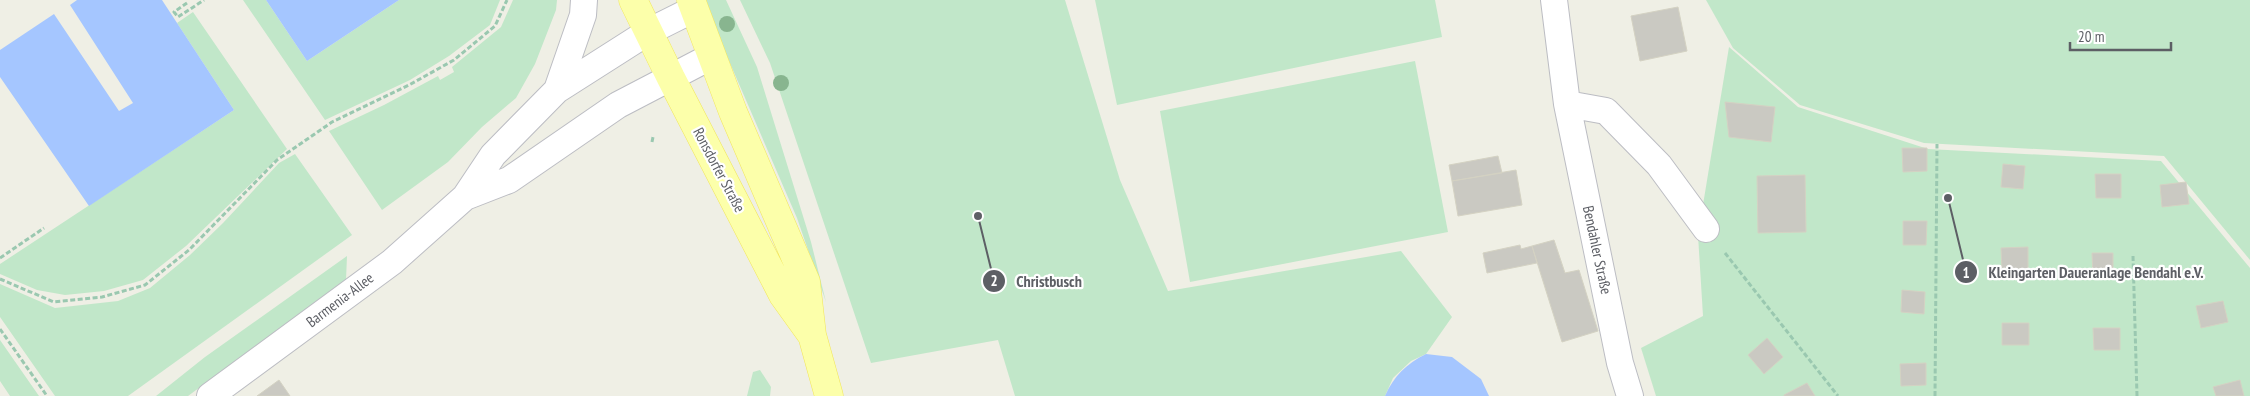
<svg xmlns="http://www.w3.org/2000/svg" width="2250" height="396" font-family="'PT Sans Narrow',sans-serif">
<style>
.green{fill:#c1e7c9}
.water{fill:#a5c6ff}
.building{fill:#cac9c2;stroke:#d4d2c3}
.lines{fill:none;stroke-linecap:round;stroke-linejoin:round}
.street-casing{stroke:#bcbdc3;stroke-width:28}
.primary-casing{stroke:#f2e65b;stroke-width:29}
.path{stroke:#9ac8b0;stroke-width:3;stroke-dasharray:5 2.5;stroke-linecap:butt}
.street{stroke:#fff;stroke-width:26}
.primary{stroke:#fcffaa;stroke-width:28}
.tree{fill:#88b58f}
.labels{text-anchor:middle;stroke-width:4.5;stroke-linejoin:round;paint-order:stroke}
.street-label{font-size:15px;fill:#5d5f65;stroke:#fff}
.leader{fill:none;stroke:#5d5f65;stroke-width:2}
.callout-dot{fill:#5d5f65;stroke:#fff;stroke-width:2}
.mark-label{font-size:15px;text-anchor:middle;font-weight:bold;fill:#fff}
.callout-label{font-size:16px;text-anchor:middle;font-weight:bold;fill:#5d5f65;stroke:#fff;stroke-width:4.5;stroke-linejoin:round;paint-order:stroke}
</style>
<rect width="100%" height="100%" fill="#efefe5"/>
<path class="green" d="M243 0H266L307 61 399 0H500L490 25 449 56 410 80 325 120Z
M513 0H557L556 10 535 64 516 98 482 127 448 162 382 210 329 131 384 105 438 76 440 80 454 72 452 67 501 27Z
M706 0H726L757 67 811 242 826 302 797 218 726 54Z
M740 0H1065L1120 180 1168 291 1401 251 1452 317 1426 354 1411 361 1393 378 1385 396H1015L998 340 871 363 770 63Z
M1095 0H1435L1442 37 1117 105Z
M1706 0H2250V260L2164 156 1924 143 1800 105 1733 48Z
M193 12 287 149 186 246 143 280 104 291 65 295 37 290 0 274V264L234 110 177 23Z
M1729 47 1798 107 1928 149 2161 161 2250 268V396H1656L1641 348 1703 316 1698 235Z
M1415 61 1448 232 1190 282 1160 111Z
M295 154 352 235 128 396H55L0 317V284L55 308 118 301 150 288 190 255 223 223 279 163Z
M347 256 346 280 188 396H156L205 357Z
M0 340 39 396H10L0 381Z
M760 370 771 387 770 396H747L753 372Z"/>
<path class="water" d="M77 0H162L234 110 89 206 0 77V50L54 14 119 111 133 103 70 5Z
M266 0H399L307 61Z
M1426 354 1452 357 1481 379 1489 396H1385C1394 376 1406 364 1426 354Z"/>
<path class="building" d="M1678 7 1687 51 1640 61 1631 16Z
M1725 102 1775 107 1771 142 1729 137Z
M1902 148H1927V171L1903 172Z
M1498 156 1502 173 1452 181 1449 165Z
M2003 164 2025 166 2023 189 2001 187Z
M1516 170 1522 205 1458 216 1452 181Z
M2095 174H2121V198H2096Z
M1805 175 1806 232 1758 233 1757 176Z
M2186 182 2189 204 2162 207 2160 185Z
M1903 221H1927L1926 245H1903Z
M1554 240 1565 273 1579 270 1598 331 1562 342 1532 246Z
M1520 245 1521 249 1532 246 1537 263 1487 273 1483 253Z
M2028 247V271H2002L2001 248Z
M2092 253H2113V276H2093Z
M1902 290 1925 292 1924 314 1901 312Z
M2223 301 2228 322 2201 328 2196 306Z
M2002 323H2029V345H2002Z
M2093 328H2120V350H2094Z
M1767 338 1783 357 1764 374 1748 355Z
M1926 363V385L1901 386 1900 364Z
M279 380 290 396H257Z
M2240 380 2244 396H2216L2213 387Z
M1807 383 1815 396H1784V395Z"/>
<g class="lines">
<defs>
<path id="street" d="M1554 0 1567 104 1620 363 1630 396
M557 90 583 15 584 0
M1567 104 1606 111 1659 165 1706 229
M465 197 509 180 618 105 712 56
M210 396 392 262 465 197 493 155 557 90 648 32 694 9"/>
<path id="primary" d="M633 0 671 78 783 295 811 334
M691 0 733 112 806 282 812 335 829 396"/>
</defs>
<use href="#street" class="street-casing"/>
<use href="#primary" class="primary-casing"/>
<path class="path" d="M187 3 174 12 178 17 204 0
M652 142 653 137
M1725 253 1838 396
M2133 256 2137 396
M0 258 44 228
M0 279 54 302 102 297 145 285 189 250 277 160 332 122 409 85 454 60 495 26 507 0
M0 329 47 396
M1935 396 1937 144"/>
<use href="#street" class="street"/>
<use href="#primary" class="primary"/>
</g>
<g class="tree">
<circle cx="727" cy="24" r="8"/>
<circle cx="781" cy="83" r="8"/>
</g>
<g class="labels">
<g class="street-label">
<text transform="translate(719 170) rotate(62)" y="5">Ronsdorfer Straße</text>
<text transform="translate(1597 250) rotate(78)" y="5">Bendahler Straße</text>
<text transform="translate(340 300) rotate(-37)" y="5">Barmenia-Allee</text>
</g>
</g>
<path class="leader" d="M1948 198L1966 272M978 216L994 281"/>
<g class="callout-dot">
<circle cx="1948" cy="198" r="5"/>
<circle cx="978" cy="216" r="5"/>
<circle cx="1966" cy="272" r="12"/>
<circle cx="994" cy="281" r="12"/>
</g>
<g class="mark-label">
<text x="1966" y="278">1</text>
<text x="994" y="286">2</text>
</g>
<g class="callout-label">
<text x="2096" y="278">Kleingarten Daueranlage Bendahl e.V.</text>
<text x="1049" y="287">Christbusch</text>
</g>
<path d="M2070 42v8h101v-8" fill="none" stroke="#5d5f65" stroke-width="2.5"/>
<text x="2078" y="42" font-size="15" fill="#5d5f65" stroke="#ffffff" stroke-width="4" paint-order="stroke">20 m</text>
</svg>
